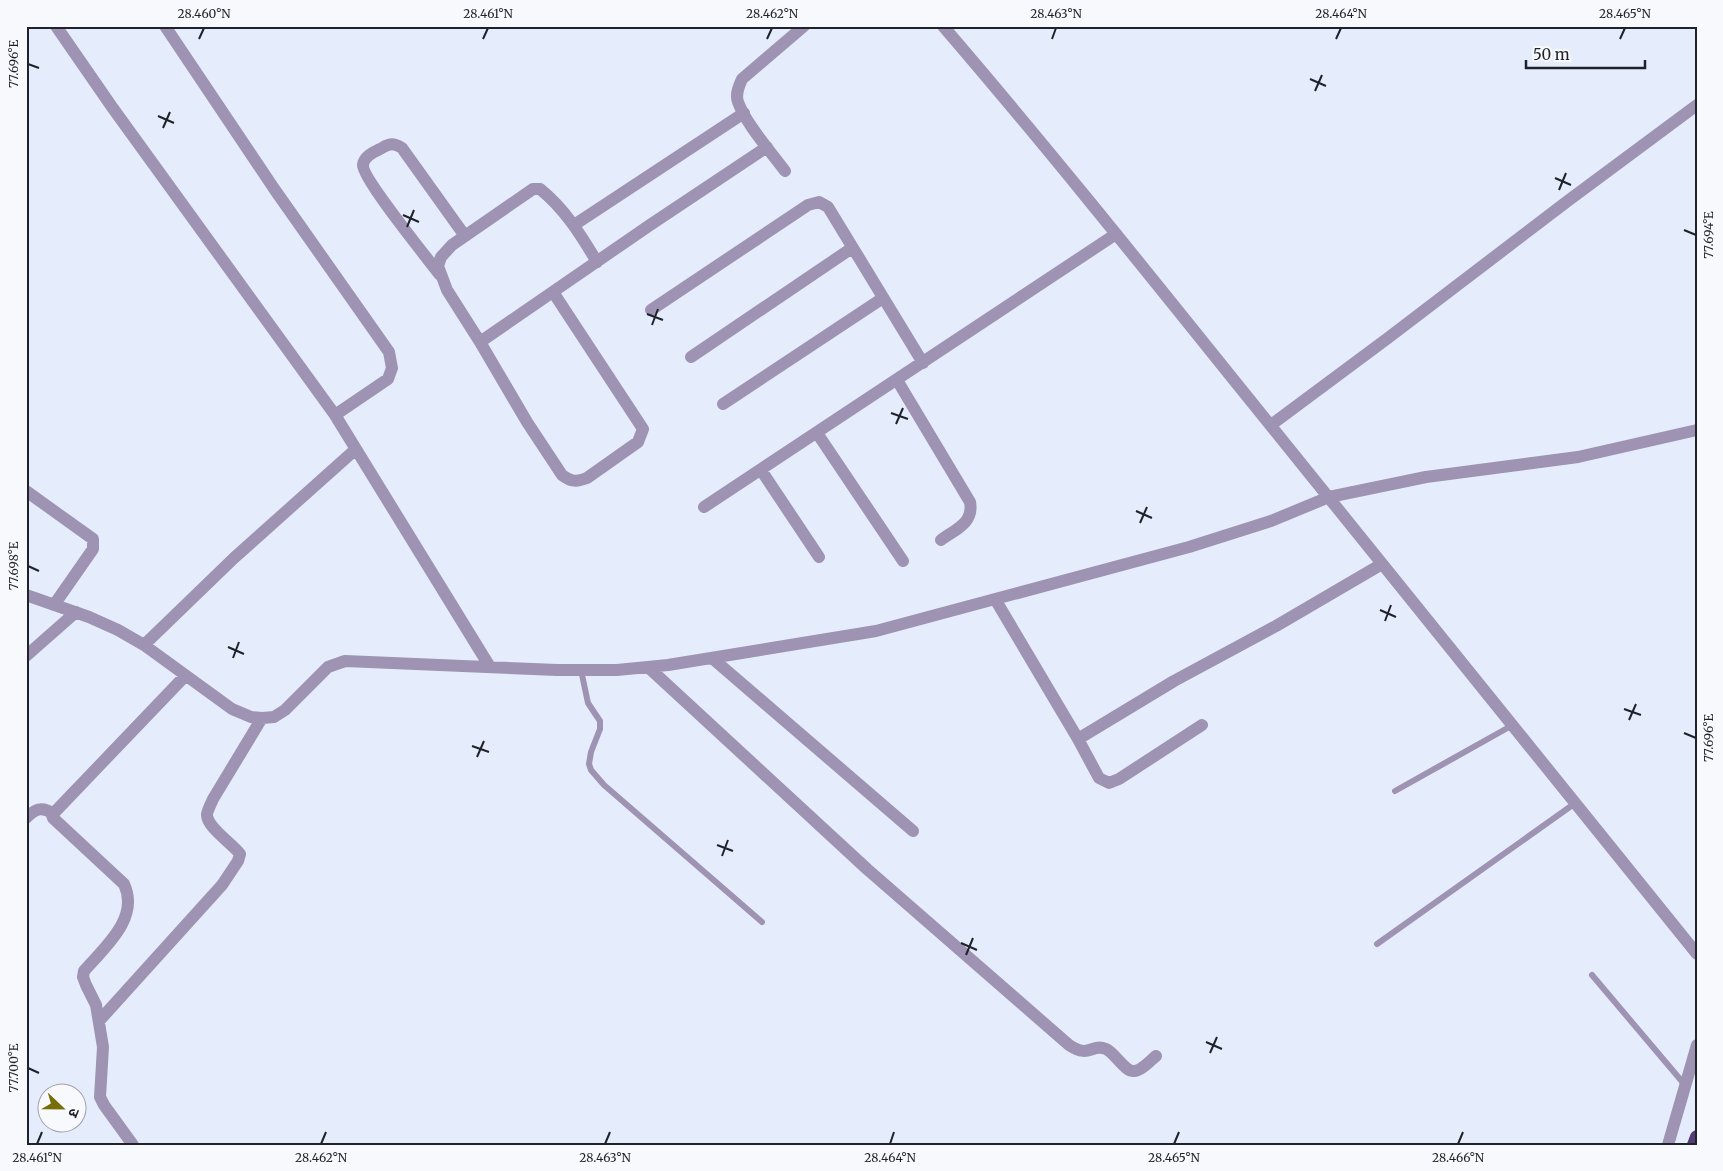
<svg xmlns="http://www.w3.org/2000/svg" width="1723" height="1171" font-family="Merriweather,'Noto Sans Devanagari',serif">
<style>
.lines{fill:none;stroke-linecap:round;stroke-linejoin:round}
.service{stroke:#9e93b2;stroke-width:6}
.minor{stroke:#9e93b2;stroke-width:12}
.tertiary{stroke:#9e93b2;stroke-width:12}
.trunk{stroke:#543c76;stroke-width:14}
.ticks{fill:none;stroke:#1f2229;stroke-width:2}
.neatline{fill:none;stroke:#1f2229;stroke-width:2}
.ticks-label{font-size:12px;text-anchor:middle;fill:#1f2229}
</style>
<rect width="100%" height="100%" fill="#e5ecfc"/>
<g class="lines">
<path class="service" d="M581 670 588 703 600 721V729L591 752 589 764 591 770 604 785 762 922
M1395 791 1511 726
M1377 944 1574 804
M1592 975 1685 1085"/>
<path class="minor" d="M56 26 112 107 335 415 490 667
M165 26 275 190 389 352 392 368 388 379 335 415
M785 171C771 152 746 124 738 102 735 94 739 86 742 79L804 26
M574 225 744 113
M440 275C428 259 362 178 363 165 364 156 374 152 382 148 390 143 394 143 402 148L465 236
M553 292 643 429 638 442 587 478C577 482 571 482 562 475L527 422 480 342 447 290 438 266 441 257 452 245 533 189H540C564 208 581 235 597 262
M651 310 808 205 819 202 828 207 923 363
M480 342 650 225 767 147
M691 357 852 248
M897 380 970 502C974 523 956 529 941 540
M723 404 883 298
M1271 425 1388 338 1569 200 1697 105
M817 433 903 561
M761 470 819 557
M26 491 93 539V549L54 605
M704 507 1116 234
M26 595 89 617 118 630 144 645 232 709 251 717 262 718 274 717 285 710 328 667 345 661 557 670H617L668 665 876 631 1189 547 1271 521 1329 497 1426 477 1578 457 1697 430
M995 599 1078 739 1099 778 1109 783 1119 779 1202 725
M144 645 234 558 356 449
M26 656 76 612
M712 658 913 831
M648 667 867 869 1069 1045C1090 1059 1091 1043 1106 1049 1115 1053 1125 1072 1134 1071 1141 1071 1151 1060 1156 1056
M1078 739 1174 681 1276 626 1382 564
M26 818C35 809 42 806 52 813
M99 1021 222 885 238 861 240 854C232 843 206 827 207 814 208 809 211 804 213 799L262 718
M133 1145 104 1105 100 1097 103 1047 96 1005 86 985 83 977 84 971C105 947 140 918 124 884L53 818 52 815 185 676
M1668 1145 1697 1045"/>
<path class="tertiary" d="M943 26C1041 140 1135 257 1229 374 1385 568 1540 762 1697 954"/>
<path class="trunk" d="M1694 1145 1697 1137"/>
</g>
<path class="ticks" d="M199 39 204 28M483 39 488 28M767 39 772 28M1052 39 1056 28M1336 39 1341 28M1620 39 1625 28M28 64 39 68M1310 79 1326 86M1315 91 1322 75M158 116 174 123M163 128 170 112M1555 178 1571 185M1559 190 1566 173M403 215 419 222M407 227 414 210M1684 230 1696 235M647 314 663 320M652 325 658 309M891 413 908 419M896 424 903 408M1136 511 1152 518M1140 523 1147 507M28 566 39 571M1380 610 1396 617M1385 621 1391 605M228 647 244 654M233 658 239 642M1624 709 1641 715M1629 720 1636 704M1684 733 1696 738M472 746 489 752M477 757 484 741M717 845 733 851M722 856 728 840M961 943 977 950M966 955 973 938M1206 1042 1222 1049M1210 1053 1217 1037M28 1068 39 1073M37 1144 42 1132M321 1144 326 1132M605 1144 610 1132M890 1144 894 1132M1174 1144 1179 1132M1458 1144 1463 1132"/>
<rect width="1723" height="1171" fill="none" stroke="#f7f9fd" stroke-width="55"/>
<g transform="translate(62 1108) rotate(112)"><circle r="24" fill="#f7f9fd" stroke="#a1a3a8"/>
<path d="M0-4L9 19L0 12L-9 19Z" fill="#776d09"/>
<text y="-8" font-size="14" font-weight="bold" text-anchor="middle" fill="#1f2229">उ</text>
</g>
<path d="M1526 60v8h119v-8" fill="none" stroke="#1f2229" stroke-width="2.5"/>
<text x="1533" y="60" font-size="15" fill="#1f2229" stroke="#f7f9fd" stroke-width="4" paint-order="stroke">50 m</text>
<rect x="28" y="28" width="1668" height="1116" class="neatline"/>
<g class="ticks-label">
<text x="204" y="18">28.460°N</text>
<text x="488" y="18">28.461°N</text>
<text x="772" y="18">28.462°N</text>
<text x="1056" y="18">28.463°N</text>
<text x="1341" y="18">28.464°N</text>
<text x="1625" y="18">28.465°N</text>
<text transform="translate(14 64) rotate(-90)" y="4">77.696°E</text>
<text transform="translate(1709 235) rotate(-90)" y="4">77.694°E</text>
<text transform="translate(14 566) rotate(-90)" y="4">77.698°E</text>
<text transform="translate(1709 738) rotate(-90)" y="4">77.696°E</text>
<text transform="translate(14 1068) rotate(-90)" y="4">77.700°E</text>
<text x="37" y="1162">28.461°N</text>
<text x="321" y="1162">28.462°N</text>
<text x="605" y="1162">28.463°N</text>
<text x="890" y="1162">28.464°N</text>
<text x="1174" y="1162">28.465°N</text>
<text x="1458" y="1162">28.466°N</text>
</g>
</svg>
